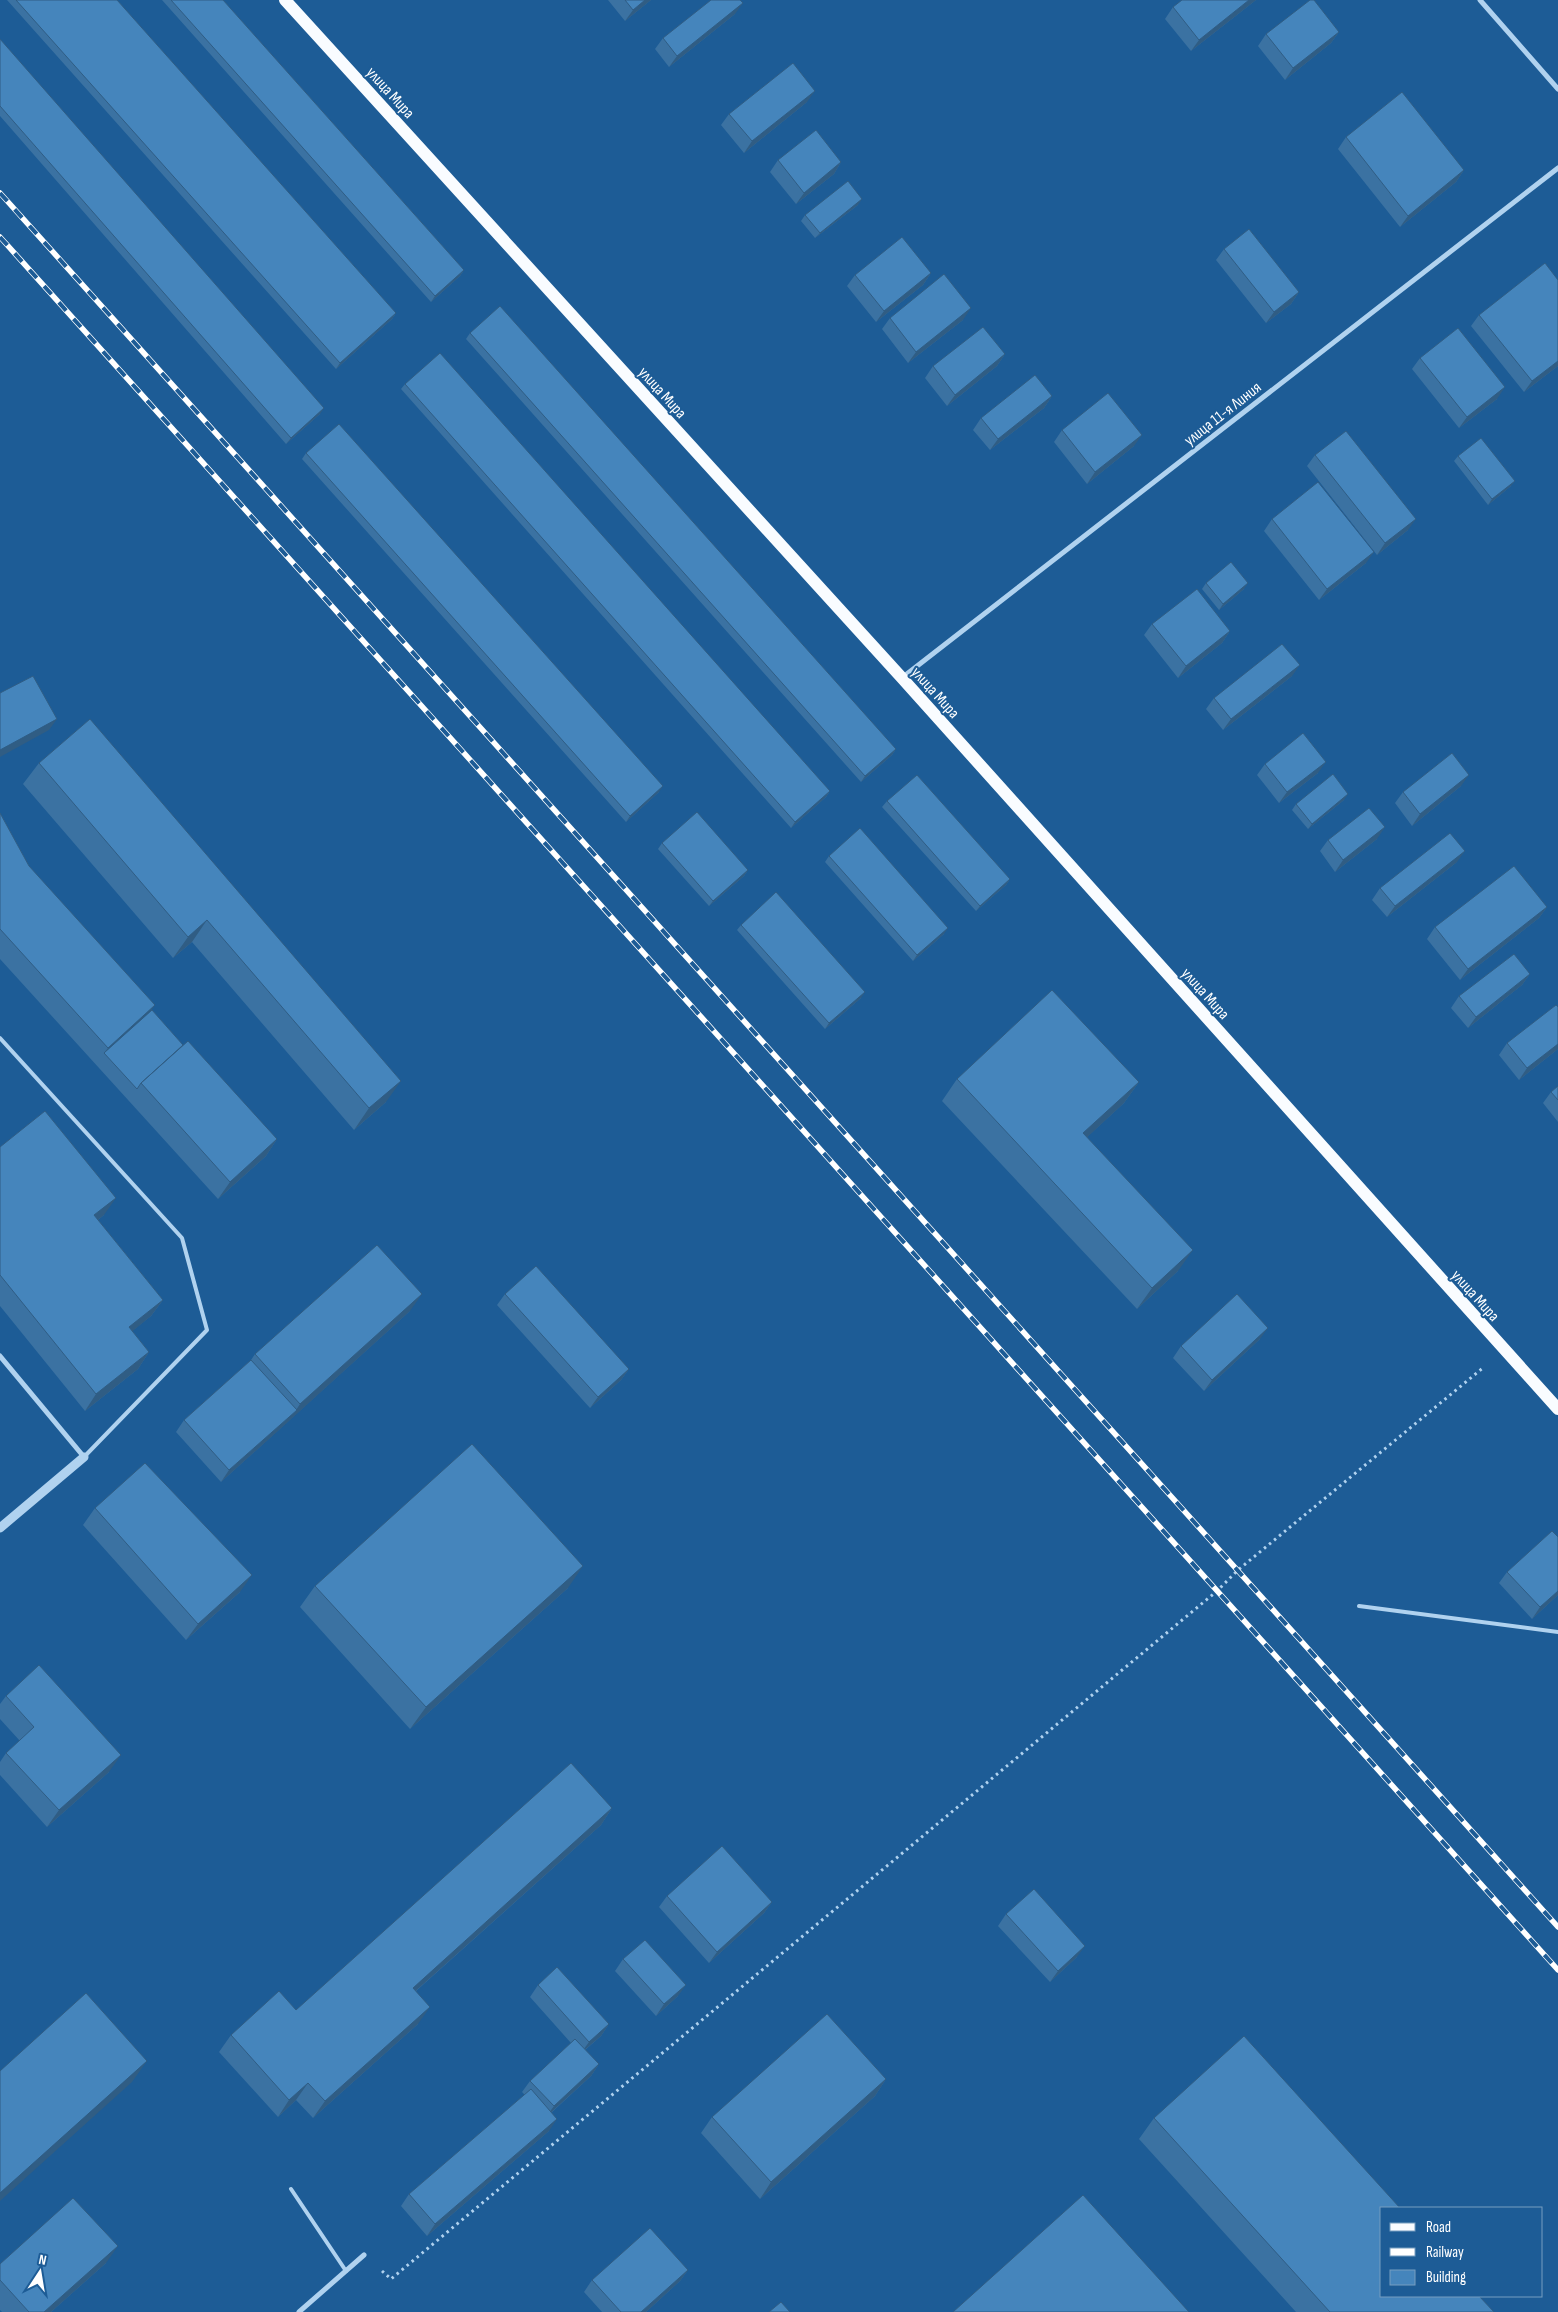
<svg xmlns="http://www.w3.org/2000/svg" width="1558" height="2312" font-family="'Sofia Sans Condensed',sans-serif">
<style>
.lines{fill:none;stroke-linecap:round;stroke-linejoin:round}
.path{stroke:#b0d2ef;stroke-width:3;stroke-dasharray:2.5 4;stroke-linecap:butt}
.service{stroke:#b0d2ef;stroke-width:4}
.minor{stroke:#b0d2ef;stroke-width:5}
.tertiary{stroke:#b0d2ef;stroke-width:9}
.primary{stroke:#f9fcff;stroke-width:12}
.rail-casing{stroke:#fff;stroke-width:5.5}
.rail{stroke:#1d5c96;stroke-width:4;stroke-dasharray:11;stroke-linecap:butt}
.wall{fill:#3b72a2}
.shaded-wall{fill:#305d84}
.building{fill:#4585bc;stroke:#305d84}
.labels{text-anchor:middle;stroke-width:4;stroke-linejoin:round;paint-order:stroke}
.street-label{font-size:16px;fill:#fff;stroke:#1d5c96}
</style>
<rect width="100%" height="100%" fill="#1d5c96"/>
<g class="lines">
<path class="path" d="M382 2271 391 2279 1217 1591 1238 1570 1484 1367"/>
<path class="service" d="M0 1038 182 1238 207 1330 84 1457
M1359 1606 1558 1632
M291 2189 346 2271"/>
<path class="minor" d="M1480 0 1558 89
M903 677 1558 168
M0 1356 84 1457
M299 2312 364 2255"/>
<path class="tertiary" d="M0 1528 84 1457"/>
<path class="primary" d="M285 0 902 678 1558 1409"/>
<defs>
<path id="rail" d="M0 193 1558 1927
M0 237 1558 1970"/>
</defs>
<use href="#rail" class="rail-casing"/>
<use href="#rail" class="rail"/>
</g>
<path class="wall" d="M7 0H117L396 313 392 319 336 369Z
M162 0H223L464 270 460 276 431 302Z
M608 0H651L625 21Z
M1256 0 1191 51 1165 19 1173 7Z
M735 14 669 67 655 49 663 38Z
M1339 32 1331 43 1285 80 1258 46 1266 34Z
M0 39 320 414 286 444 0 116Z
M807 102 744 153 721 125 729 114Z
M1346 137 1464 170 1456 182 1400 227 1338 149Z
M778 160 841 162 834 174 796 204 770 172Z
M858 205 815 238 801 221 805 215Z
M1224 249 1299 292 1291 304 1266 323 1216 260Z
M931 273 923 285 876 322 847 286 855 275Z
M1479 315 1558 366 1524 392 1471 326Z
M890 318 963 320 908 363 882 329Z
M470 333 896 749 892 755 861 782 466 339Z
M1005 354 997 366 947 406 925 378 933 366Z
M1420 358 1497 399 1459 428 1412 369Z
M405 384 830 791 826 797 791 828 401 389Z
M1052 396 1044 408 990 450 973 430 981 418Z
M1062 430 1134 446 1087 484 1054 442Z
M306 453 659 792 626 822 302 459Z
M1315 455 1408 530 1377 555 1307 466Z
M1458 456 1511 486 1488 505 1454 461Z
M1272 519 1366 563 1319 600 1264 531Z
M1206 583 1244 589 1219 610 1202 589Z
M1152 624 1230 631 1222 643 1178 678 1144 635Z
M1292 676 1223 730 1206 709 1214 698Z
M90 719 386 1102 354 1130 192 942 173 958 23 784 39 763Z
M1265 764 1318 773 1279 803 1257 775Z
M1461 786 1412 826 1395 803 1403 792Z
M1344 800 1308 829 1292 810 1296 804Z
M887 801 1010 879 1006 885 976 911 882 807Z
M0 813 29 866 152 1010 183 1045 277 1139 266 1156 218 1199 0 959Z
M1377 839 1335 872 1320 851 1328 840Z
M662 843 748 870 744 876 709 906 658 849Z
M829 856 944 934 913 961 825 862Z
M1457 862 1387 917 1372 900 1380 888Z
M1547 907 1539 918 1460 980 1427 939 1435 927Z
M741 925 861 998 825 1029 737 930Z
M1530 974 1522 985 1468 1028 1451 1008 1459 996Z
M1507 1043 1558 1049 1519 1080 1499 1055Z
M957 1079 1139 1082 1124 1103 1087 1137 1178 1271 1137 1309 942 1101Z
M1558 1086V1122L1543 1103 1551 1092Z
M0 1147 104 1215 98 1220 163 1300 151 1316 132 1331 149 1352 138 1369 85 1411 0 1306Z
M505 1294 629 1369 621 1380 590 1408 497 1305Z
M410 1311 221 1482 176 1432 184 1420 251 1360 255 1354Z
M1260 1339 1204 1391 1173 1358 1181 1346Z
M95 1508 240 1592 186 1640 83 1525Z
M1507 1572 1558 1595 1532 1619 1499 1583Z
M315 1586 568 1588 410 1729 300 1607Z
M6 1696 109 1772 47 1827 0 1775V1762L6 1753 20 1741 0 1719V1704Z
M612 1808 601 1825 416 1991 418 2024 313 2118 296 2100 278 2117 219 2052 231 2035 296 2010Z
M667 1896 772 1902 764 1913 709 1963 659 1907Z
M1006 1914 1077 1957 1050 1982 998 1926Z
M623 1959 678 1996 656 2016 615 1971Z
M538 1985 609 2024 601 2036 585 2050 599 2064 591 2076 551 2113 549 2131 427 2236 401 2206 409 2194 525 2095 522 2092 530 2081 571 2043 530 1997Z
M886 2079 875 2096 760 2199 701 2133 712 2117Z
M1154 2118 1494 2312H1296L1139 2139Z
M106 2263 51 2312H2L0 2310V2264Z
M688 2270 680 2281 646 2312H602L584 2292 592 2280Z"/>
<path class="shaded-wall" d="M645 0H651L625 21 633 10Z
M1249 0H1256L1191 51 1199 40Z
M743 3 735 14 669 67 677 56Z
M1339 32 1331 43 1285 80 1293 68Z
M815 91 807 102 744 153 752 141Z
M841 162 834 174 796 204 804 193Z
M1464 170 1456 182 1400 227 1408 216Z
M862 199 858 205 815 238 820 233Z
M464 270 460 276 431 302 435 296Z
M931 273 923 285 876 322 884 311Z
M1299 292 1291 304 1266 323 1274 312Z
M971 308 963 320 908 363 916 352Z
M396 313 392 319 336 369 340 363Z
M1005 354 997 366 947 406 955 395Z
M1558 361V366L1524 392 1532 381Z
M1505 387 1497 399 1459 428 1467 417Z
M1052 396 1044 408 990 450 998 439Z
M324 408 320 414 286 444 291 438Z
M1142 435 1134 446 1087 484 1095 472Z
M1515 481 1511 486 1488 505 1492 499Z
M1416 519 1408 530 1377 555 1385 543Z
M1374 552 1366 563 1319 600 1327 589Z
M1248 583 1244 589 1219 610 1223 604Z
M1230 631 1222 643 1178 678 1186 666Z
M1300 665 1292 676 1223 730 1231 719Z
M57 719 49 730 0 757V750Z
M896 749 892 755 861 782 865 776Z
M1326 762 1318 773 1279 803 1287 792Z
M1469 775 1461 786 1412 826 1420 814Z
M663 786 659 792 626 822 630 816Z
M830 791 826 797 791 828 795 822Z
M1348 794 1344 800 1308 829 1312 824Z
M1385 827 1377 839 1335 872 1343 860Z
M1465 851 1457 862 1387 917 1395 906Z
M748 870 744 876 709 906 713 901Z
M1010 879 1006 885 976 911 980 906Z
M1547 907 1539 918 1460 980 1468 969Z
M207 920 192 942 173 958 188 937Z
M948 928 944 934 913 961 917 955Z
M1530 974 1522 985 1468 1028 1476 1017Z
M865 992 861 998 825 1029 829 1023Z
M155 1005 144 1021 104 1053 108 1048Z
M1558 1044V1049L1519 1080 1527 1068Z
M401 1081 386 1102 354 1130 369 1108Z
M1139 1082 1124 1103 1068 1155 1083 1133Z
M277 1139 266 1156 218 1199 230 1182Z
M116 1198 104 1215 83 1232 94 1215Z
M1193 1250 1178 1271 1137 1309 1152 1288Z
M422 1294 410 1311 289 1421 300 1404Z
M163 1300 151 1316 117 1344 129 1327Z
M1268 1328 1260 1339 1204 1391 1212 1380Z
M149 1352 138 1369 85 1411 96 1394Z
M629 1369 621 1380 590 1408 598 1397Z
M297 1410 289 1421 221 1482 229 1470Z
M583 1566 568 1588 410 1729 426 1707Z
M252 1575 240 1592 186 1640 198 1624Z
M1558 1591V1595L1532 1619 1540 1607Z
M121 1755 109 1772 47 1827 59 1810Z
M612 1808 601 1825 401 2004 413 1988Z
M772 1902 764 1913 709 1963 717 1952Z
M1085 1946 1077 1957 1050 1982 1058 1971Z
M686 1985 678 1996 656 2016 664 2004Z
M430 2007 418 2024 313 2118 325 2101Z
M609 2024 601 2036 581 2053 589 2042Z
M147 2061 132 2082 0 2201V2193Z
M599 2064 591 2076 546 2117 554 2106Z
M886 2079 875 2096 760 2199 771 2182Z
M308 2083 296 2100 278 2117 289 2100Z
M557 2119 549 2131 427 2236 435 2224Z
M118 2246 106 2263 51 2312H44Z
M688 2270 680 2281 646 2312H641Z"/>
<path class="building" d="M16 0H117L396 313 340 363Z
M171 0H223L464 270 435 296Z
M625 0H645L633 10Z
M711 0H740L743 3 677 56 663 38Z
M1182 0H1249L1199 40 1173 7Z
M1310 0H1314L1339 32 1293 68 1266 34Z
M0 39 324 408 291 438 0 106Z
M793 63 815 91 752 141 729 114Z
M1402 92 1464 170 1408 216 1346 137Z
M816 130 841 162 804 193 778 160Z
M848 181 862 199 820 233 805 215Z
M1249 229 1299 292 1274 312 1224 249Z
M902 237 931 273 884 311 855 275Z
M1545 263 1558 280V361L1532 381 1479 315Z
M944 274 971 308 916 352 890 318Z
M500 306 896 749 865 776 470 333Z
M983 327 1005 354 955 395 933 366Z
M1458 328 1505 387 1467 417 1420 358Z
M440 353 830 791 795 822 405 384Z
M1035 375 1052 396 998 439 981 418Z
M1108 393 1142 435 1095 472 1062 430Z
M339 424 663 786 630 816 306 453Z
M1346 431 1416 519 1385 543 1315 455Z
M1481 438 1515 481 1492 499 1458 456Z
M1318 482 1374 552 1327 589 1272 519Z
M1231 562 1248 583 1223 604 1206 583Z
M1197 589 1230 631 1186 666 1152 624Z
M1282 644 1300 665 1231 719 1214 698Z
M33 676 57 719 0 750V693Z
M90 719 401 1081 369 1108 207 920 188 937 39 763Z
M1303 733 1326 762 1287 792 1265 764Z
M1452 753 1469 775 1420 814 1403 792Z
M1333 774 1348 794 1312 824 1296 804Z
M917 775 1010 879 980 906 887 801Z
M1369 808 1385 827 1343 860 1328 840Z
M697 812 748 870 713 901 662 843Z
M0 813 29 866 155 1005 108 1048 0 929Z
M860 828 948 928 917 955 829 856Z
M1450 833 1465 851 1395 906 1380 888Z
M1514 866 1547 907 1468 969 1435 927Z
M776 892 865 992 829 1023 741 925Z
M1514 954 1530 974 1476 1017 1459 996Z
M1052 990 1139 1082 1083 1133 1193 1250 1152 1288 957 1079Z
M1556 1005 1558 1007V1044L1527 1068 1507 1043Z
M152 1010 183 1045 141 1083 137 1089 104 1053Z
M188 1041 277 1139 230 1182 141 1083Z
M1558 1086V1100L1551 1092Z
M45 1111 116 1198 94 1215 163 1300 129 1327 149 1352 96 1394 0 1275V1147Z
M377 1245 422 1294 300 1404 255 1354Z
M536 1266 629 1369 598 1397 505 1294Z
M1237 1294 1268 1328 1212 1380 1181 1346Z
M251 1360 297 1410 229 1470 184 1420Z
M472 1444 583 1566 426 1707 315 1586Z
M145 1463 252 1575 198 1624 95 1508Z
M1552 1531 1558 1537V1591L1540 1607 1507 1572Z
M39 1665 121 1755 59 1810 6 1753 34 1727 6 1696Z
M571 1763 612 1808 413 1988 430 2007 325 2101 308 2083 289 2100 231 2035 279 1991 296 2010Z
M722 1846 772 1902 717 1952 667 1896Z
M1034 1889 1085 1946 1058 1971 1006 1914Z
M645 1940 686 1985 664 2004 623 1959Z
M557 1967 609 2024 589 2042 538 1985Z
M86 1993 147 2061 0 2193V2071Z
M827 2014 886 2079 771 2182 712 2117Z
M1244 2036 1400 2208H1382V2296H1479L1494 2312H1330L1154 2118Z
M575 2039 599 2064 554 2106 530 2081Z
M531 2089 557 2119 435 2224 409 2194Z
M1083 2195 1189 2312H953Z
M73 2198 118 2246 44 2312H29L0 2280V2264Z
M650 2228 688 2270 641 2312H621L592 2280Z
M781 2302 790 2312H769Z"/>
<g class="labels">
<g class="street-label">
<text transform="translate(391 92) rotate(48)" y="6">улица Мира</text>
<text transform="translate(663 392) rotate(48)" y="6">улица Мира</text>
<text transform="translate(1222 413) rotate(-38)" y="6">улица 11-я Линия</text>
<text transform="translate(936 692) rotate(48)" y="6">улица Мира</text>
<text transform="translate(1206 993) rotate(48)" y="6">улица Мира</text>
<text transform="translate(1476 1295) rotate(48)" y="6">улица Мира</text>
</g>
</g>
<rect x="1380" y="2207" width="162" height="90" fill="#1d5c96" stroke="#779dc0"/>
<rect x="1390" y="2223" width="25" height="8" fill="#f9fcff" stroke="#779dc0"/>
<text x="1426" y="2232" font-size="15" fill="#ffffff">Road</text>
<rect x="1390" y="2248" width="25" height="8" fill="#ffffff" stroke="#779dc0"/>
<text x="1426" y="2257" font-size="15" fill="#ffffff">Railway</text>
<rect x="1390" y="2270" width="25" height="15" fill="#4585bc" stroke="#779dc0"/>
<text x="1426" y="2282" font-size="15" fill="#ffffff">Building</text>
<g transform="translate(40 2272) rotate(12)" stroke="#1d5c96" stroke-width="4" paint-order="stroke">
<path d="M0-4L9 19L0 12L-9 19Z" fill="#ffffff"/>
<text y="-8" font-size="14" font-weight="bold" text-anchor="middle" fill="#ffffff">N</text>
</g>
</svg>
